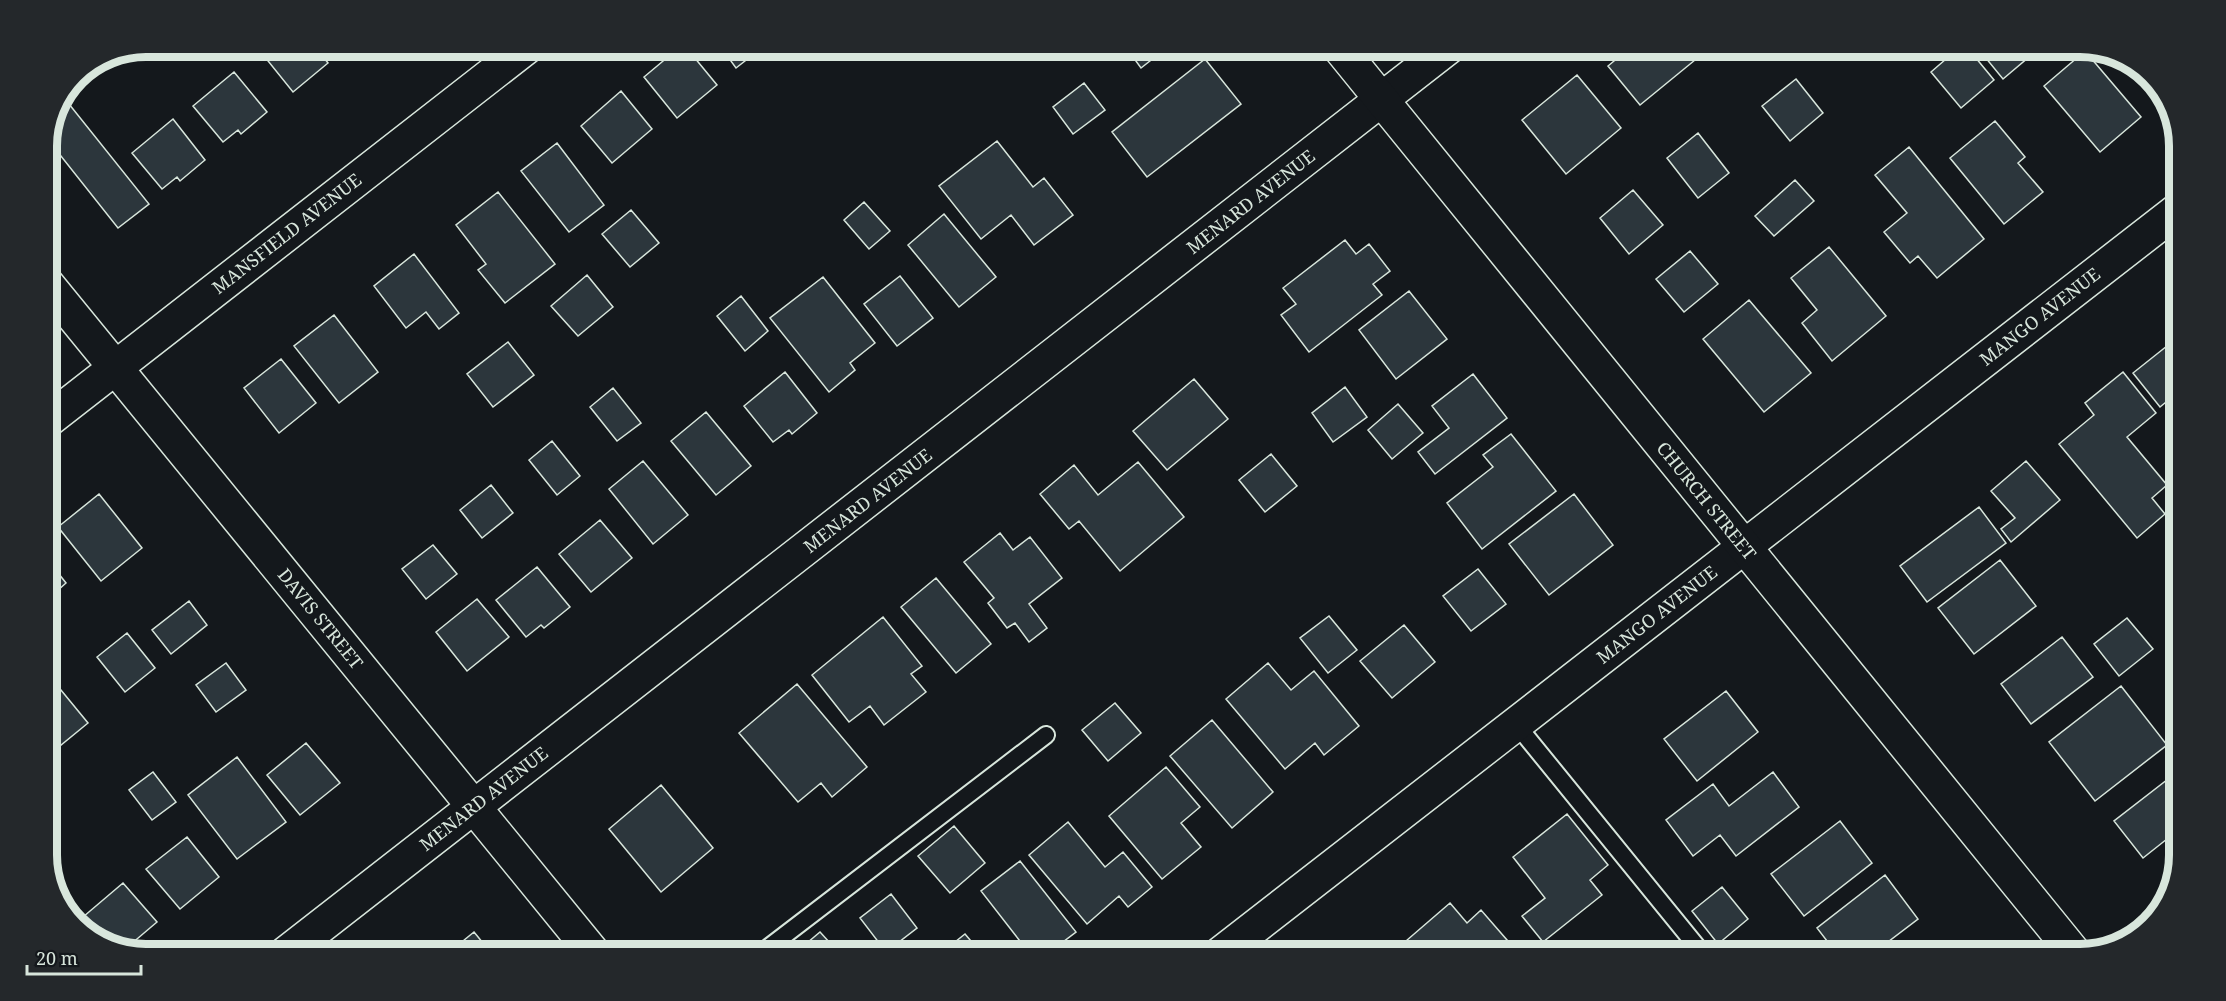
<svg xmlns="http://www.w3.org/2000/svg" width="2226" height="1001" font-family="'Noto Serif',serif">
<style>
.building{fill:#2c363c;stroke:#d8e6dc;stroke-width:1.5}
.lines{fill:none;stroke-linecap:round;stroke-linejoin:round}
.service-casing{stroke:#d8e6dc;stroke-width:20}
.minor-casing{stroke:#d8e6dc;stroke-width:36}
.tertiary-casing{stroke:#d8e6dc;stroke-width:36}
.service{stroke:#14181c;stroke-width:16}
.minor{stroke:#14181c;stroke-width:33}
.tertiary{stroke:#14181c;stroke-width:33}
.labels{text-anchor:middle;stroke-width:4.5;stroke-linejoin:round;paint-order:stroke}
.street-label{font-size:18px;fill:#d8e6dc;stroke:#14181c}
.rim{fill:none;stroke:#d8e6dc;stroke-width:8}
</style>
<rect width="100%" height="100%" fill="#14181c"/>
<path class="building" d="M256 46H315L328 63 293 92Z
M681 46H685L717 85 677 118 644 77Z
M720 46H764L736 68Z
M1033 46H1052L1040 55Z
M1125 46H1169L1141 68Z
M1632 46H1702L1706 51 1640 105 1608 66Z
M1961 46H1966L1994 80 1961 108 1931 72Z
M1976 46H2033L2036 51 2003 79Z
M2085 51 2141 117 2100 152 2044 86Z
M1205 59 1241 104 1147 177 1112 132Z
M2126 60 2163 90 2166 99 2162 103Z
M234 72 267 112 241 134 238 130 223 142 193 106Z
M1577 75 1621 128 1566 174 1522 120Z
M1796 79 1823 113 1790 141 1762 106Z
M1084 83 1105 110 1073 134 1053 107Z
M621 91 652 129 612 163 581 126Z
M65 99 149 204 118 228 53 146 50 148 47 144V140Z
M173 119 205 160 180 181 177 177 162 189 132 153Z
M1995 121 2025 157 2018 163 2043 192 2004 224 1950 158Z
M1698 133 1729 173 1698 198 1667 158Z
M997 141 1033 187 1044 178 1073 215 1034 245 1011 215 981 239 939 186Z
M557 143 604 205 569 232 521 171Z
M1909 147 1984 239 1937 278 1918 256 1910 263 1884 232 1907 213 1875 175Z
M1795 180 1814 201 1774 236 1755 216Z
M1633 190 1663 225 1629 254 1600 218Z
M498 192 555 264 505 303 478 270 486 264 456 225Z
M864 202 890 231 869 249 844 220Z
M631 210 659 243 630 267 602 234Z
M944 214 996 277 959 307 908 245Z
M1345 240 1356 254 1369 244 1390 271 1373 284 1382 295 1309 352 1281 315 1296 304 1283 288Z
M1829 247 1886 316 1832 361 1802 323 1817 310 1791 278Z
M1690 251 1718 284 1684 312 1656 279Z
M414 254 459 313 439 329 426 312 406 328 374 286Z
M587 275 613 307 578 336 551 306Z
M900 276 933 318 897 346 864 304Z
M823 277 875 343 850 363 855 370 829 392 770 318Z
M1409 291 1447 339 1396 379 1359 330Z
M741 296 768 331 745 351 717 316Z
M1749 300 1811 373 1764 412 1703 339Z
M334 315 378 372 339 403 294 346Z
M2177 338V393L2160 407 2133 373Z
M508 342 534 375 493 407 467 374Z
M281 359 316 403 279 433 244 388Z
M785 372 817 413 792 434 789 430 773 442 744 406Z
M2123 372 2156 413 2127 437 2167 485 2152 498 2165 514 2137 538 2059 444 2094 415 2085 403Z
M1473 374 1507 418 1435 474 1418 452 1449 428 1432 406Z
M1194 379 1228 419 1167 470 1133 431Z
M1345 387 1367 417 1333 442 1312 413Z
M613 388 641 423 617 441 590 407Z
M1398 404 1423 433 1392 459 1368 430Z
M706 412 751 466 716 495 671 441Z
M1511 434 1556 491 1482 549 1447 503 1493 467 1483 455Z
M552 441 580 476 557 495 529 460Z
M1271 454 1297 486 1265 512 1239 480Z
M643 461 688 515 653 544 609 489Z
M2026 461 2060 500 2011 542 2001 529 2015 518 1991 491Z
M1138 462 1184 517 1120 571 1079 521 1069 529 1040 494 1074 465 1098 495Z
M491 485 513 513 482 538 460 510Z
M99 494 142 548 101 581 58 527Z
M1574 494 1613 545 1549 595 1509 544Z
M1979 507 2006 543 1927 602 1900 566Z
M600 520 632 558 591 592 559 554Z
M1000 533 1013 550 1030 537 1062 578 1029 604 1047 628 1029 642 1015 623 1007 628 988 603 994 598 964 562Z
M433 545 457 574 426 599 402 569Z
M47 559 66 583 47 600Z
M2000 560 2036 606 1974 654 1938 608Z
M537 567 570 607 544 628 541 625 526 637 496 600Z
M1478 569 1506 604 1471 631 1443 596Z
M936 578 991 644 956 673 901 607Z
M477 599 509 637 467 671 436 632Z
M189 601 207 625 171 654 152 630Z
M1329 616 1357 650 1328 673 1300 638Z
M883 617 922 666 911 674 926 692 884 725 870 706 849 722 812 675Z
M2127 618 2153 649 2119 676 2094 644Z
M1404 625 1435 662 1392 698 1360 661Z
M127 633 155 668 125 692 97 657Z
M2062 637 2093 677 2031 724 2001 684Z
M226 663 246 690 216 712 196 685Z
M1268 663 1291 690 1314 671 1359 726 1324 755 1315 743 1285 769 1226 699Z
M56 684 88 723 50 754 47 749V691Z
M797 684 867 767 832 797 821 783 798 802 739 733Z
M2121 686 2167 745 2095 801 2049 742Z
M1726 691 1758 732 1697 781 1664 739Z
M1115 703 1141 733 1108 761 1082 730Z
M1212 720 1273 792 1232 828 1170 756Z
M306 743 340 783 300 815 267 775Z
M237 757 286 822 237 859 188 795Z
M1166 767 1200 807 1181 823 1201 847 1162 879 1109 816Z
M153 772 176 802 152 820 129 790Z
M1773 772 1799 807 1736 856 1720 835 1693 856 1666 820 1713 784 1729 806Z
M2172 776V835L2143 858 2114 821Z
M661 785 713 848 661 892 609 829Z
M1567 814 1608 865 1590 880 1602 895 1543 942 1522 916 1545 898 1513 857Z
M1840 821 1872 863 1804 916 1771 874Z
M1068 822 1105 867 1123 852 1152 887 1128 907 1119 896 1087 924 1029 855Z
M954 826 985 863 950 893 918 856Z
M187 837 219 877 180 909 146 869Z
M1020 861 1076 932 1047 954H1030L981 891Z
M1885 875 1918 919 1872 954H1837L1817 928Z
M123 883 157 922 124 950 109 947 83 917Z
M1722 887 1748 919 1718 944 1692 911Z
M891 894 917 928 886 952 860 918Z
M1450 903 1467 923 1481 910 1507 940 1489 954H1405L1399 947Z
M474 932 492 954H447Z
M820 932 840 954H794Z
M965 934 982 954H940Z
M1943 947 1949 954H1933Z"/>
<g class="lines">
<defs>
<path id="service" d="M1516 724 1703 954
M760 954 1046 735"/>
<path id="minor" d="M47 284 594 954
M47 421 528 46
M285 954 1450 46
M1220 954 2179 209"/>
<path id="tertiary" d="M1338 46 2075 954"/>
</defs>
<use href="#service" class="service-casing"/>
<use href="#minor" class="minor-casing"/>
<use href="#tertiary" class="tertiary-casing"/>
<use href="#service" class="service"/>
<use href="#minor" class="minor"/>
<use href="#tertiary" class="tertiary"/>
</g>
<g class="labels">
<g class="street-label">
<text transform="translate(1251 202) rotate(-38)" y="6">MENARD AVENUE</text>
<text transform="translate(287 234) rotate(-38)" y="6">MANSFIELD AVENUE</text>
<text transform="translate(2040 317) rotate(-38)" y="6">MANGO AVENUE</text>
<text transform="translate(868 501) rotate(-38)" y="6">MENARD AVENUE</text>
<text transform="translate(1706 501) rotate(51)" y="6">CHURCH STREET</text>
<text transform="translate(1657 615) rotate(-38)" y="6">MANGO AVENUE</text>
<text transform="translate(320 619) rotate(51)" y="6">DAVIS STREET</text>
<text transform="translate(484 799) rotate(-38)" y="6">MENARD AVENUE</text>
</g>
</g>
<path d="M0 0H2226V1001H0ZM146 57H2080A89 89 0 0 1 2169 146V855A89 89 0 0 1 2080 944H146A89 89 0 0 1 57 855V146A89 89 0 0 1 146 57Z" fill="#24282b" fill-rule="evenodd"/>
<path class="rim" d="M146 57H2080A89 89 0 0 1 2169 146V855A89 89 0 0 1 2080 944H146A89 89 0 0 1 57 855V146A89 89 0 0 1 146 57Z"/>
<path d="M27 965v9h114v-9" fill="none" stroke="#d8e6dc" stroke-width="3"/>
<text x="36" y="965" font-size="18" fill="#d8e6dc" stroke="#14181c" stroke-width="4.5" paint-order="stroke">20 m</text>
</svg>
